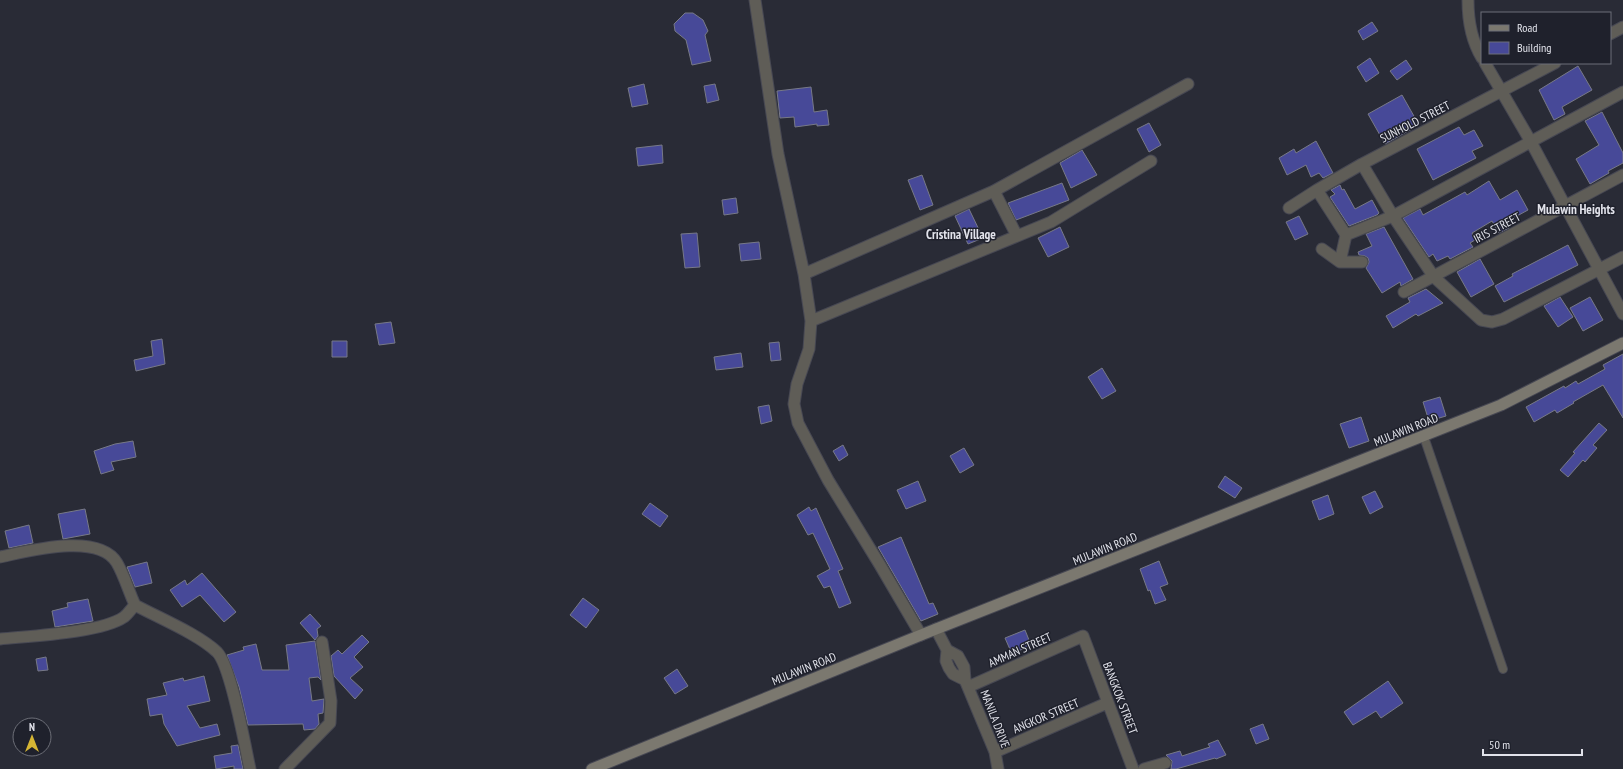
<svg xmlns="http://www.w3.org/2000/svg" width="1623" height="769" font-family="'PT Sans Narrow',sans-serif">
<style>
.building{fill:#474998;stroke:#777987}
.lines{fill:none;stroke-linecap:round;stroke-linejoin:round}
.service-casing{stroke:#474853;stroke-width:10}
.minor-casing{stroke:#474853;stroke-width:13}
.secondary-casing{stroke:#474853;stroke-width:13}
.service{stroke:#5f5d57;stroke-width:8}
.minor{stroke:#5f5d57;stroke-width:11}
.secondary{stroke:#7b786f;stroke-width:11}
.labels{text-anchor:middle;stroke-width:3;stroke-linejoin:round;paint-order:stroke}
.street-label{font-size:12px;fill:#e2e3eb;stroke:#1f212c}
.neighbourhood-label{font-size:13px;font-weight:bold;fill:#e2e3eb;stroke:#1f212c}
</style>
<rect width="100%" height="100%" fill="#292b36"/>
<path class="building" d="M685 13H693L703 20 708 31 705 35 711 61 692 65 686 40 675 31 674 24Z
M1372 22 1378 31 1363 40 1358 31Z
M1370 58 1379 73 1366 82 1357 67Z
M1406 60 1412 69 1397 80 1390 71Z
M1578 66 1592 90 1562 107 1565 114 1554 120 1539 90Z
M644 84 648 104 632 107 628 88Z
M715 84 719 100 707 103 704 86Z
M811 87 814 112 827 110 829 125 817 126V124L795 127 794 117 780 118 777 91Z
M1402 95 1419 125 1385 144 1368 114Z
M1602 112 1623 153V163L1608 171 1609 173 1590 184 1576 159 1599 145 1585 121Z
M1149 123 1161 145 1149 152 1137 129Z
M1459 127 1464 135 1474 130 1483 146 1472 151 1476 158 1433 180 1417 149Z
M1316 141 1333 173 1323 178 1319 173 1311 177 1306 165 1287 175 1279 158 1294 149 1296 153Z
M662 145 663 163 638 166 636 148Z
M1082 150 1097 175 1071 188 1060 163Z
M922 175 933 205 920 210 908 180Z
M1489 181 1500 200 1517 190 1528 210 1506 222 1509 228 1499 233 1492 221 1472 233 1475 240 1470 243 1473 247 1450 259 1448 256 1437 261 1433 254 1429 257 1403 218 1420 209 1423 215 1465 192 1467 195Z
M1062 183 1069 200 1016 220 1008 203Z
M1340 185 1342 190 1344 189 1355 209 1372 200 1379 213 1377 215 1349 226 1330 197 1335 194 1331 190Z
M736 198 738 213 724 215 722 200Z
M969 209 983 238 968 244 955 216Z
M1299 216 1308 234 1295 240 1286 222Z
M1060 227 1069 247 1048 257 1038 238Z
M1384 227 1413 279 1401 286 1400 282 1382 293 1366 268 1369 262 1368 258 1365 256 1359 255 1358 252 1372 246 1366 234Z
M697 233 700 267 685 268 681 234Z
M759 242 761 259 741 261 739 244Z
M1568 245 1578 265 1504 302 1495 286 1513 276 1512 274Z
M1480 259 1494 284 1471 297 1457 272Z
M1426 289 1443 303 1418 316 1416 314 1393 328 1386 316 1410 302 1408 298Z
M1560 297 1573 317 1558 327 1544 306Z
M1590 297 1603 320 1583 331 1570 308Z
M391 322 395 343 379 345 375 324Z
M162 339 165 364 136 371 134 360 153 356 151 341Z
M332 341H347V357H332Z
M779 342 781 360 771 361 769 343Z
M741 353 743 367 716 370 714 357Z
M1623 354V418L1603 385 1573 402 1574 403 1557 413 1555 410 1534 422 1526 407 1564 386 1565 388 1576 381 1578 384 1605 369 1603 365Z
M1102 368 1116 391 1102 399 1088 377Z
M1440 397 1446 416 1429 421 1423 402Z
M769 405 772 421 761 424 758 407Z
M1361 417 1369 441 1349 448 1340 424Z
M1599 423 1607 430 1593 445 1597 448 1585 462 1583 460 1568 477 1560 470 1575 453 1573 452Z
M133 441 136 457 111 462 114 470 101 474 94 451 115 444Z
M843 445 848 455 839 461 833 451Z
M964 448 974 465 960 473 950 456Z
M1225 476 1242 488 1235 498 1218 487Z
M918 481 926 501 906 509 897 490Z
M1375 491 1383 507 1370 514 1362 497Z
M1328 495 1334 514 1319 520 1312 501Z
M650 503 668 516 660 527 642 514Z
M809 507 811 511 816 508 843 569 838 571 851 603 839 608 830 586 824 588 817 576 830 569 813 533 808 535 797 515Z
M85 509 90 534 63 539 58 514Z
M29 525 33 543 9 548 5 531Z
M901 537 929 604 933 603 938 614 921 621 878 547Z
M1159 561 1168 584 1160 587 1166 600 1155 604 1150 590 1148 591 1140 569Z
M147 562 152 583 135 587 127 567Z
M202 573 236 612 224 622 200 595 182 607 170 590 185 580 187 585Z
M583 598 599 610 586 628 570 615Z
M88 599 93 621 55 627 52 611 68 607 67 603Z
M310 614 321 626 317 629 318 636 315 640 300 623Z
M1025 630 1031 645 1012 654 1005 638Z
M362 635 369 642 354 657 363 667 350 678 363 690 355 699 334 676 331 656 338 650 342 654Z
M315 641 321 680 318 677 309 678 312 701 324 699 323 713 318 714 319 724 315 729 304 730 303 724 248 725 239 687 227 655 244 650 243 647 256 644 262 670H289L286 645Z
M46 657 48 670 38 671 36 659Z
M677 669 688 686 675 694 664 678Z
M204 676 210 701 187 706 200 728 217 724 220 735 177 746 164 724 162 714 150 716 147 699 167 695 163 683 183 678 184 681Z
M1388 681 1403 703 1381 718 1376 711 1353 725 1344 712Z
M1263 724 1269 739 1256 744 1250 729Z
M1218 740 1226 755 1216 759 1215 758 1176 769H1171L1172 761 1166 755 1180 751 1182 756 1210 747 1208 744Z
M238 745 243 769H234V766L216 769 214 756 232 753 231 746Z"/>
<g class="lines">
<defs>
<path id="service" d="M1424 437 1503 669"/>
<path id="minor" d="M755 0 778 154 804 274 811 321 809 349 797 384 794 404 798 423 828 480 880 565 921 635
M1468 0C1468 20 1471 40 1482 58
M1610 34 1623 27
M1485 63 1531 142 1623 314
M1362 164 1393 216 1434 277 1481 320 1492 322 1503 319 1623 257
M1317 190 1346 235 1340 262
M994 191 1017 236
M1289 208 1317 190 1362 164 1555 63
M1346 235 1393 216 1623 92
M1322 249 1340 262H1362
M804 274 994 191 1188 84
M1404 292 1623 175
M811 321 1051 222 1151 161
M0 557C29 551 99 532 117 563 124 575 129 592 135 605 159 618 198 634 217 652 231 666 245 746 250 769
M936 629 947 650 946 661 949 668 953 674 965 680
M0 639C29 636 101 633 124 617 128 614 131 609 135 605
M947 650 958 656 964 667 965 680 995 752 998 769
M968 687 1083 636 1133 769
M995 752 1107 703
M285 769 330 723 331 701 322 642
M1144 769 1165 763"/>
<path id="secondary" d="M592 769 921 635 1501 405 1623 343"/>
</defs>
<use href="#service" class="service-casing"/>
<use href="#minor" class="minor-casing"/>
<use href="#secondary" class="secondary-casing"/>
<use href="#service" class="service"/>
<use href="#minor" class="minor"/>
<use href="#secondary" class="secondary"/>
</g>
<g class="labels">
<g class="street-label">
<text transform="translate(1415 122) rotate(-27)" y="4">SUNHOLD STREET</text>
<text transform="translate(1497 228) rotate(-28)" y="4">IRIS STREET</text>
<text transform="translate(1406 430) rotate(-22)" y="4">MULAWIN ROAD</text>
<text transform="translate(1105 549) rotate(-22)" y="4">MULAWIN ROAD</text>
<text transform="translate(1020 650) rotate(-24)" y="4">AMMAN STREET</text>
<text transform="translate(804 669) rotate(-22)" y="4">MULAWIN ROAD</text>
<text transform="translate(1120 698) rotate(69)" y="4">BANGKOK STREET</text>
<text transform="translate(1046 716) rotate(-23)" y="4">ANGKOR STREET</text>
<text transform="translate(995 719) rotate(69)" y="4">MANILA DRIVE</text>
</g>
<g class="neighbourhood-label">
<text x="1576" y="214">Mulawin Heights</text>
<text x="961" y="239">Cristina Village</text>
</g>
</g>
<rect x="1481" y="12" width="130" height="52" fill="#1f212c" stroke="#6d6f78"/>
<rect x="1489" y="25" width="20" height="6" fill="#7b786f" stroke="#6d6f78"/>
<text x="1517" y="32" font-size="12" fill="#e2e3eb">Road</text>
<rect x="1489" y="42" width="20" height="12" fill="#474998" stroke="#6d6f78"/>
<text x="1517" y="52" font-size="12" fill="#e2e3eb">Building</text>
<g transform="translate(32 737)"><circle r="19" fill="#1f212c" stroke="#6d6f78"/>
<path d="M0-3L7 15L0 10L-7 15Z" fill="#d5b534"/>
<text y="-6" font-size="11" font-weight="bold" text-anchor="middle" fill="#e2e3eb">N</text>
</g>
<path d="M1483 749v6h99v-6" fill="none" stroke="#e2e3eb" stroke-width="2"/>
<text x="1489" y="749" font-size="12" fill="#e2e3eb" stroke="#1f212c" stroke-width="3" paint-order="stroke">50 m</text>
</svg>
